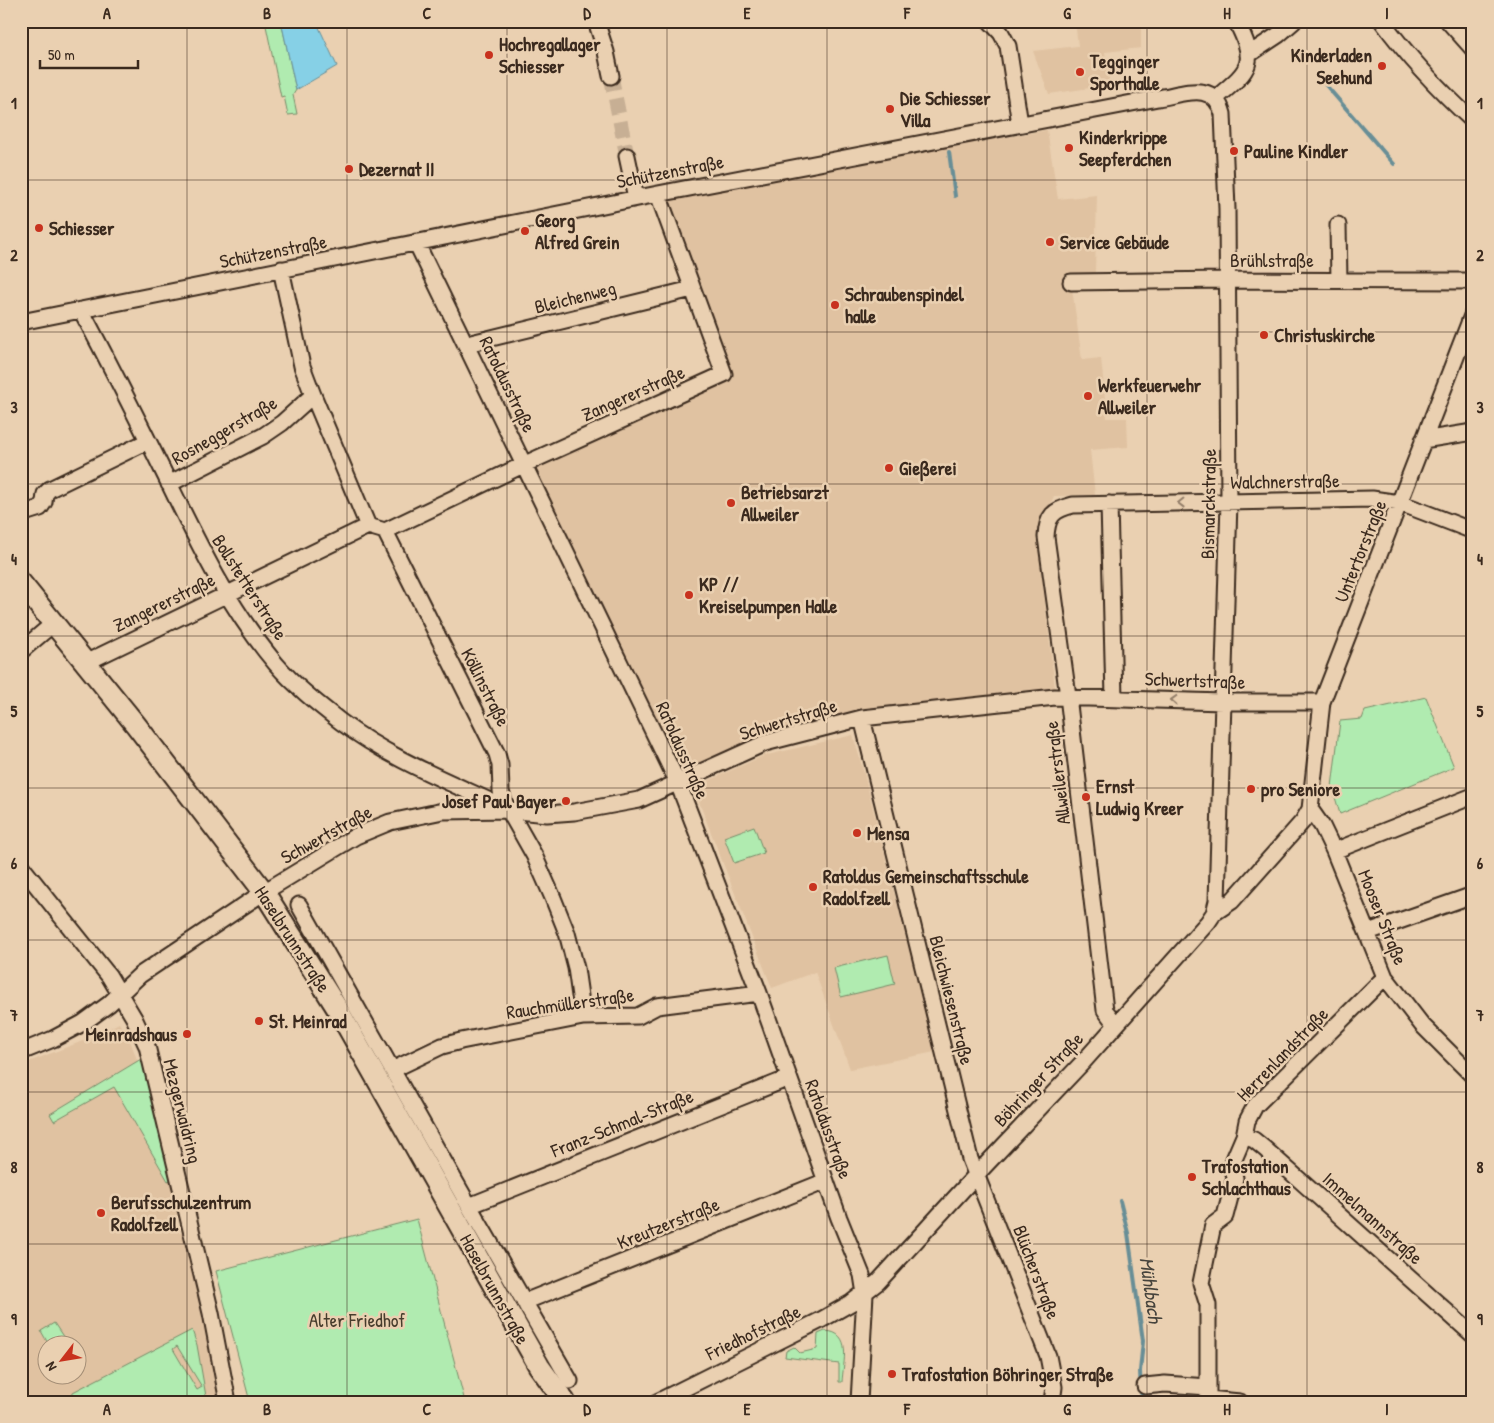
<svg xmlns="http://www.w3.org/2000/svg" width="1494" height="1423" font-family="'Patrick Hand',sans-serif">
<style>
.built{fill:#e0c2a1;fill-rule:evenodd}
.green{fill:#b0ebb0;stroke:#768a67;fill-rule:evenodd}
.water{fill:#86d0e6;stroke:#688e96}
.lines{fill:none;stroke-linecap:round;stroke-linejoin:round}
.stream{stroke:#688e96;stroke-width:4}
.street-tunnel{stroke:#c7af94;stroke-width:15;stroke-dasharray:15 8;stroke-linecap:butt}
.street-casing{stroke:#3b2a1e;stroke-width:19}
.secondary-casing{stroke:#3b2a1e;stroke-width:24}
.street{stroke:#ead0b1;stroke-width:15}
.secondary{stroke:#ead0b1;stroke-width:20}
.oneway{stroke:#927d68}
.grid{fill:none;stroke:#3b2a1e;stroke-width:1;stroke-opacity:0.55}
.poi-dot{fill:#c8321e;stroke:#ead0b1;stroke-width:2}
.labels{text-anchor:middle;stroke-width:5;stroke-linejoin:round;paint-order:stroke}
.poi-label{font-size:19px;font-weight:bold;fill:#3b2a1e;stroke:#ead0b1;text-anchor:start}
.street-label{font-size:19px;fill:#3b2a1e;stroke:#ead0b1}
.park-label{font-size:19px;fill:#473d2d;stroke:#ead0b1}
.water-label{font-size:20px;font-style:italic;fill:#46433c;stroke:#ead0b1}
.neatline{fill:none;stroke:#3b2a1e;stroke-width:2}
.grid-label{font-size:16px;text-anchor:middle;font-weight:bold;fill:#3b2a1e}
</style>
<rect width="100%" height="100%" fill="#ead0b1"/>
<filter id="ink" filterUnits="userSpaceOnUse"><feTurbulence type="fractalNoise" baseFrequency=".02" numOctaves="2"/><feDisplacementMap in="SourceGraphic" scale="10" xChannelSelector="R" yChannelSelector="G"/><feConvolveMatrix kernelMatrix="1 2 1 2 8 2 1 2 1" color-interpolation-filters="sRGB"/></filter>
<g filter="url(#ink)">
<path class="built" d="M1075 21H1141V48L1105 52 1110 85 1049 94 1033 51 1078 46Z
M1047 130 1058 199 1097 195 1095 273 1070 274 1082 360 1101 358 1107 418H1127L1128 447 1090 450 1095 495 1054 496 1037 532 1055 688 865 712 684 772 529 465 728 376 666 198Z
M853 735 864 773 935 1052 850 1069 815 972 772 988 699 802 703 797 704 789 703 783 763 756Z
M119 1023 131 1043 160 1125 187 1212 175 1215 179 1233 191 1231 228 1402H21V1065L93 1037ZM48 1346H78V1376H48Z"/>
<path class="green" d="M265 21H281L296 90 293 95 297 114 288 115 284 96 281 97Z
M1426 697 1454 767 1340 814 1332 787 1340 721 1362 719 1365 711Z
M754 826 764 853 734 863 724 837Z
M888 955 895 984 841 997 834 968Z
M146 1056 176 1178 168 1181 114 1087 54 1121 50 1114Z
M417 1219 465 1402H250L216 1271Z
M54 1323 64 1338 49 1345 41 1331Z
M192 1330 197 1345 207 1402H71L73 1392ZM177 1346 202 1387 197 1390 173 1349Z
M825 1331C853 1332 843 1362 842 1382H839V1364L785 1357 786 1351 794 1347 800 1353 817 1349 818 1334Z"/>
<path class="water" d="M281 21H316L337 66 296 90Z"/>
<g class="lines">
<path class="stream" d="M1318 76 1394 164
M949 152 955 196
M1120 1201 1128 1233 1143 1341 1140 1371 1141 1393 1145 1402"/>
<path class="street-tunnel" d="M611 76 627 156"/>
<defs>
<path id="street" d="M596 21 606 52 611 76
M990 21 1001 33 1008 46 1020 124
M1382 21C1409 58 1439 90 1473 121
M1448 21 1473 49
M1248 55 1278 35 1294 21
M1216 98C1249 70 1259 64 1236 21
M627 156 636 198
M1338 225 1339 281
M416 242 678 783 759 993 839 1218 862 1275 865 1294 859 1402
M1071 282 1227 280 1473 281
M81 310C110 364 138 420 165 475 197 541 228 607 276 664 295 686 318 704 341 722 390 759 450 782 505 808
M21 322 658 194 1158 98C1184 94 1214 80 1223 114L1227 209 1229 502 1217 901 1214 913
M467 344 692 289
M313 395 368 526 385 531 497 754 500 765 501 791 504 802 534 855 553 898 567 933 576 968 583 1017
M1423 440 1473 432
M169 484 263 436 282 423 313 395 302 366 281 269
M1109 504 1114 698
M21 514 40 508 44 502 45 494 50 489 148 441
M385 531 525 464 724 374 658 194
M21 651 54 623
M85 663 368 526
M862 718 970 1159 1048 1356 1054 1387 1052 1402
M1310 809 1322 826 1334 851 1385 977 1422 1025 1473 1076
M1334 851 1473 796
M21 866 109 976 134 1018 147 1046 211 1313 228 1402
M299 905 469 1206 570 1381
M1368 932 1473 895
M1116 1025 1105 1010 1068 696 1046 537C1047 516 1053 510 1073 505L1372 499 1400 503 1473 531
M21 1052 53 1039 83 1023 109 1004 140 975 264 892 356 836 390 822 443 811 509 810 547 814 574 812 639 800 765 743 862 718 1055 697 1223 702H1322
M392 1070 442 1046 461 1041 583 1017 638 1016 657 1006 759 993
M1244 1136 1254 1140 1265 1149 1473 1335
M469 1206 789 1078
M524 1302 826 1181
M1145 1386 1165 1384 1208 1387
M1208 1399 1240 1402
M657 1402 821 1320 851 1303 878 1282 977 1174 1084 1061 1208 922 1214 913 1232 901 1303 821 1310 809 1322 702 1473 313
M1208 1402V1305L1201 1283 1213 1225 1225 1216 1235 1178 1232 1164 1244 1136 1247 1121 1255 1106 1385 977"/>
<path id="secondary" d="M21 583 136 725 264 892 337 1008 539 1366 565 1402"/>
</defs>
<use href="#street" class="street-casing"/>
<use href="#secondary" class="secondary-casing"/>
<use href="#street" class="street"/>
<use href="#secondary" class="secondary"/>
</g>
<defs><path id="oneway-chevron" d="M-2-3.5L2.5 0L-2 3.5" fill="none" stroke-width="1.6" stroke-linecap="round" stroke-linejoin="round" transform="scale(1.25)"/></defs>
<g class="oneway">
<use href="#oneway-chevron" transform="translate(1181 503) rotate(179)"/>
<use href="#oneway-chevron" transform="translate(1174 700) rotate(-178)"/>
</g>
</g>
<path class="grid" d="M187 21V1402M347 21V1402M507 21V1402M667 21V1402M827 21V1402M987 21V1402M1147 21V1402M1307 21V1402M21 180H1473M21 332H1473M21 484H1473M21 636H1473M21 788H1473M21 940H1473M21 1092H1473M21 1244H1473"/>
<g class="poi-dot">
<circle cx="489" cy="55" r="5"/>
<circle cx="1382" cy="66" r="5"/>
<circle cx="1080" cy="72" r="5"/>
<circle cx="890" cy="109" r="5"/>
<circle cx="1069" cy="148" r="5"/>
<circle cx="1234" cy="151" r="5"/>
<circle cx="349" cy="169" r="5"/>
<circle cx="39" cy="228" r="5"/>
<circle cx="525" cy="231" r="5"/>
<circle cx="1050" cy="242" r="5"/>
<circle cx="835" cy="305" r="5"/>
<circle cx="1264" cy="335" r="5"/>
<circle cx="1088" cy="396" r="5"/>
<circle cx="889" cy="468" r="5"/>
<circle cx="731" cy="503" r="5"/>
<circle cx="689" cy="595" r="5"/>
<circle cx="1251" cy="789" r="5"/>
<circle cx="1086" cy="797" r="5"/>
<circle cx="566" cy="801" r="5"/>
<circle cx="857" cy="833" r="5"/>
<circle cx="813" cy="887" r="5"/>
<circle cx="259" cy="1021" r="5"/>
<circle cx="187" cy="1034" r="5"/>
<circle cx="1192" cy="1177" r="5"/>
<circle cx="101" cy="1213" r="5"/>
<circle cx="892" cy="1374" r="5"/>
</g>
<g class="labels">
<g class="poi-label">
<text x="499" y="51">Hochregallager<tspan x="499" dy="22">Schiesser</tspan></text>
<text x="1372" y="62" text-anchor="end">Kinderladen<tspan x="1372" dy="22">Seehund</tspan></text>
<text x="1090" y="68">Tegginger<tspan x="1090" dy="22">Sporthalle</tspan></text>
<text x="900" y="105">Die Schiesser<tspan x="900" dy="22">Villa</tspan></text>
<text x="1079" y="144">Kinderkrippe<tspan x="1079" dy="22">Seepferdchen</tspan></text>
<text x="1244" y="158">Pauline Kindler</text>
<text x="359" y="176">Dezernat II</text>
<text x="535" y="227">Georg<tspan x="535" dy="22">Alfred Grein</tspan></text>
<text x="49" y="235">Schiesser</text>
<text x="1060" y="249">Service Gebäude</text>
<text x="845" y="301">Schraubenspindel<tspan x="845" dy="22">halle</tspan></text>
<text x="1274" y="342">Christuskirche</text>
<text x="1098" y="392">Werkfeuerwehr<tspan x="1098" dy="22">Allweiler</tspan></text>
<text x="899" y="475">Gießerei</text>
<text x="741" y="499">Betriebsarzt<tspan x="741" dy="22">Allweiler</tspan></text>
<text x="699" y="591">KP //<tspan x="699" dy="22">Kreiselpumpen Halle</tspan></text>
<text x="1096" y="793">Ernst<tspan x="1096" dy="22">Ludwig Kreer</tspan></text>
<text x="1261" y="796">pro Seniore</text>
<text x="556" y="808" text-anchor="end">Josef Paul Bayer</text>
<text x="867" y="840">Mensa</text>
<text x="823" y="883">Ratoldus Gemeinschaftsschule<tspan x="823" dy="22">Radolfzell</tspan></text>
<text x="269" y="1028">St. Meinrad</text>
<text x="177" y="1041" text-anchor="end">Meinradshaus</text>
<text x="1202" y="1173">Trafostation<tspan x="1202" dy="22">Schlachthaus</tspan></text>
<text x="111" y="1209">Berufsschulzentrum<tspan x="111" dy="22">Radolfzell</tspan></text>
<text x="902" y="1381">Trafostation Böhringer Straße</text>
</g>
<g class="street-label">
<text transform="translate(670 171) rotate(-11)" y="7">Schützenstraße</text>
<text transform="translate(273 251) rotate(-11)" y="7">Schützenstraße</text>
<text x="1272" y="267">Brühlstraße</text>
<text transform="translate(575 297) rotate(-14)" y="7">Bleichenweg</text>
<text transform="translate(508 384) rotate(64)" y="7">Ratoldusstraße</text>
<text transform="translate(633 393) rotate(-24)" y="7">Zangererstraße</text>
<text transform="translate(224 430) rotate(-30)" y="7">Rosneggerstraße</text>
<text transform="translate(1285 481) rotate(-1)" y="7">Walchnerstraße</text>
<text transform="translate(1208 504) rotate(-89)" y="7">Bismarckstraße</text>
<text transform="translate(1360 551) rotate(-68)" y="7">Untertorstraße</text>
<text transform="translate(250 587) rotate(57)" y="7">Bollstetterstraße</text>
<text transform="translate(164 602) rotate(-26)" y="7">Zangererstraße</text>
<text transform="translate(1195 680) rotate(2)" y="7">Schwertstraße</text>
<text transform="translate(486 687) rotate(63)" y="7">Köllinstraße</text>
<text transform="translate(788 719) rotate(-17)" y="7">Schwertstraße</text>
<text transform="translate(683 750) rotate(66)" y="7">Ratoldusstraße</text>
<text transform="translate(1057 773) rotate(-97)" y="7">Allweilerstraße</text>
<text transform="translate(326 834) rotate(-29)" y="7">Schwertstraße</text>
<text transform="translate(1383 917) rotate(68)" y="7">Mooser Straße</text>
<text transform="translate(293 939) rotate(57)" y="7">Haselbrunnstraße</text>
<text transform="translate(952 1000) rotate(76)" y="7">Bleichwiesenstraße</text>
<text transform="translate(570 1003) rotate(-8)" y="7">Rauchmüllerstraße</text>
<text transform="translate(1282 1054) rotate(-46)" y="7">Herrenlandstraße</text>
<text transform="translate(1038 1079) rotate(-47)" y="7">Böhringer Straße</text>
<text transform="translate(183 1111) rotate(76)" y="7">Mezgerwaidring</text>
<text transform="translate(622 1123) rotate(-22)" y="7">Franz-Schmal-Straße</text>
<text transform="translate(829 1129) rotate(70)" y="7">Ratoldusstraße</text>
<text transform="translate(1373 1218) rotate(42)" y="7">Immelmannstraße</text>
<text transform="translate(668 1223) rotate(-22)" y="7">Kreutzerstraße</text>
<text transform="translate(1037 1272) rotate(69)" y="7">Blücherstraße</text>
<text transform="translate(495 1289) rotate(61)" y="7">Haselbrunnstraße</text>
<text transform="translate(753 1332) rotate(-26)" y="7">Friedhofstraße</text>
</g>
<g class="park-label">
<text x="357" y="1327">Alter Friedhof</text>
</g>
<g class="water-label">
<text transform="translate(1151 1290) rotate(82)" y="7">Mühlbach</text>
</g>
</g>
<rect width="1494" height="1423" fill="none" stroke="#ead0b1" stroke-width="55"/>
<g transform="translate(62 1360) rotate(239)"><circle r="24" fill="#ead0b1" stroke="#a48e76"/>
<path d="M0-4L9 19L0 12L-9 19Z" fill="#c8321e"/>
<text y="-8" font-size="14" font-weight="bold" text-anchor="middle" fill="#3b2a1e">N</text>
</g>
<path d="M40 60v8h98v-8" fill="none" stroke="#3b2a1e" stroke-width="2.5"/>
<text x="48" y="60" font-size="15" fill="#3b2a1e" stroke="#ead0b1" stroke-width="4" paint-order="stroke">50 m</text>
<rect x="28" y="28" width="1438" height="1368" class="neatline"/>
<g class="grid-label">
<text x="107" y="19">A</text>
<text x="267" y="19">B</text>
<text x="427" y="19">C</text>
<text x="587" y="19">D</text>
<text x="747" y="19">E</text>
<text x="907" y="19">F</text>
<text x="1067" y="19">G</text>
<text x="1227" y="19">H</text>
<text x="1387" y="19">I</text>
<text x="14" y="109">1</text>
<text x="1480" y="109">1</text>
<text x="14" y="261">2</text>
<text x="1480" y="261">2</text>
<text x="14" y="413">3</text>
<text x="1480" y="413">3</text>
<text x="14" y="565">4</text>
<text x="1480" y="565">4</text>
<text x="14" y="717">5</text>
<text x="1480" y="717">5</text>
<text x="14" y="869">6</text>
<text x="1480" y="869">6</text>
<text x="14" y="1021">7</text>
<text x="1480" y="1021">7</text>
<text x="14" y="1173">8</text>
<text x="1480" y="1173">8</text>
<text x="14" y="1325">9</text>
<text x="1480" y="1325">9</text>
<text x="107" y="1415">A</text>
<text x="267" y="1415">B</text>
<text x="427" y="1415">C</text>
<text x="587" y="1415">D</text>
<text x="747" y="1415">E</text>
<text x="907" y="1415">F</text>
<text x="1067" y="1415">G</text>
<text x="1227" y="1415">H</text>
<text x="1387" y="1415">I</text>
</g>
</svg>
